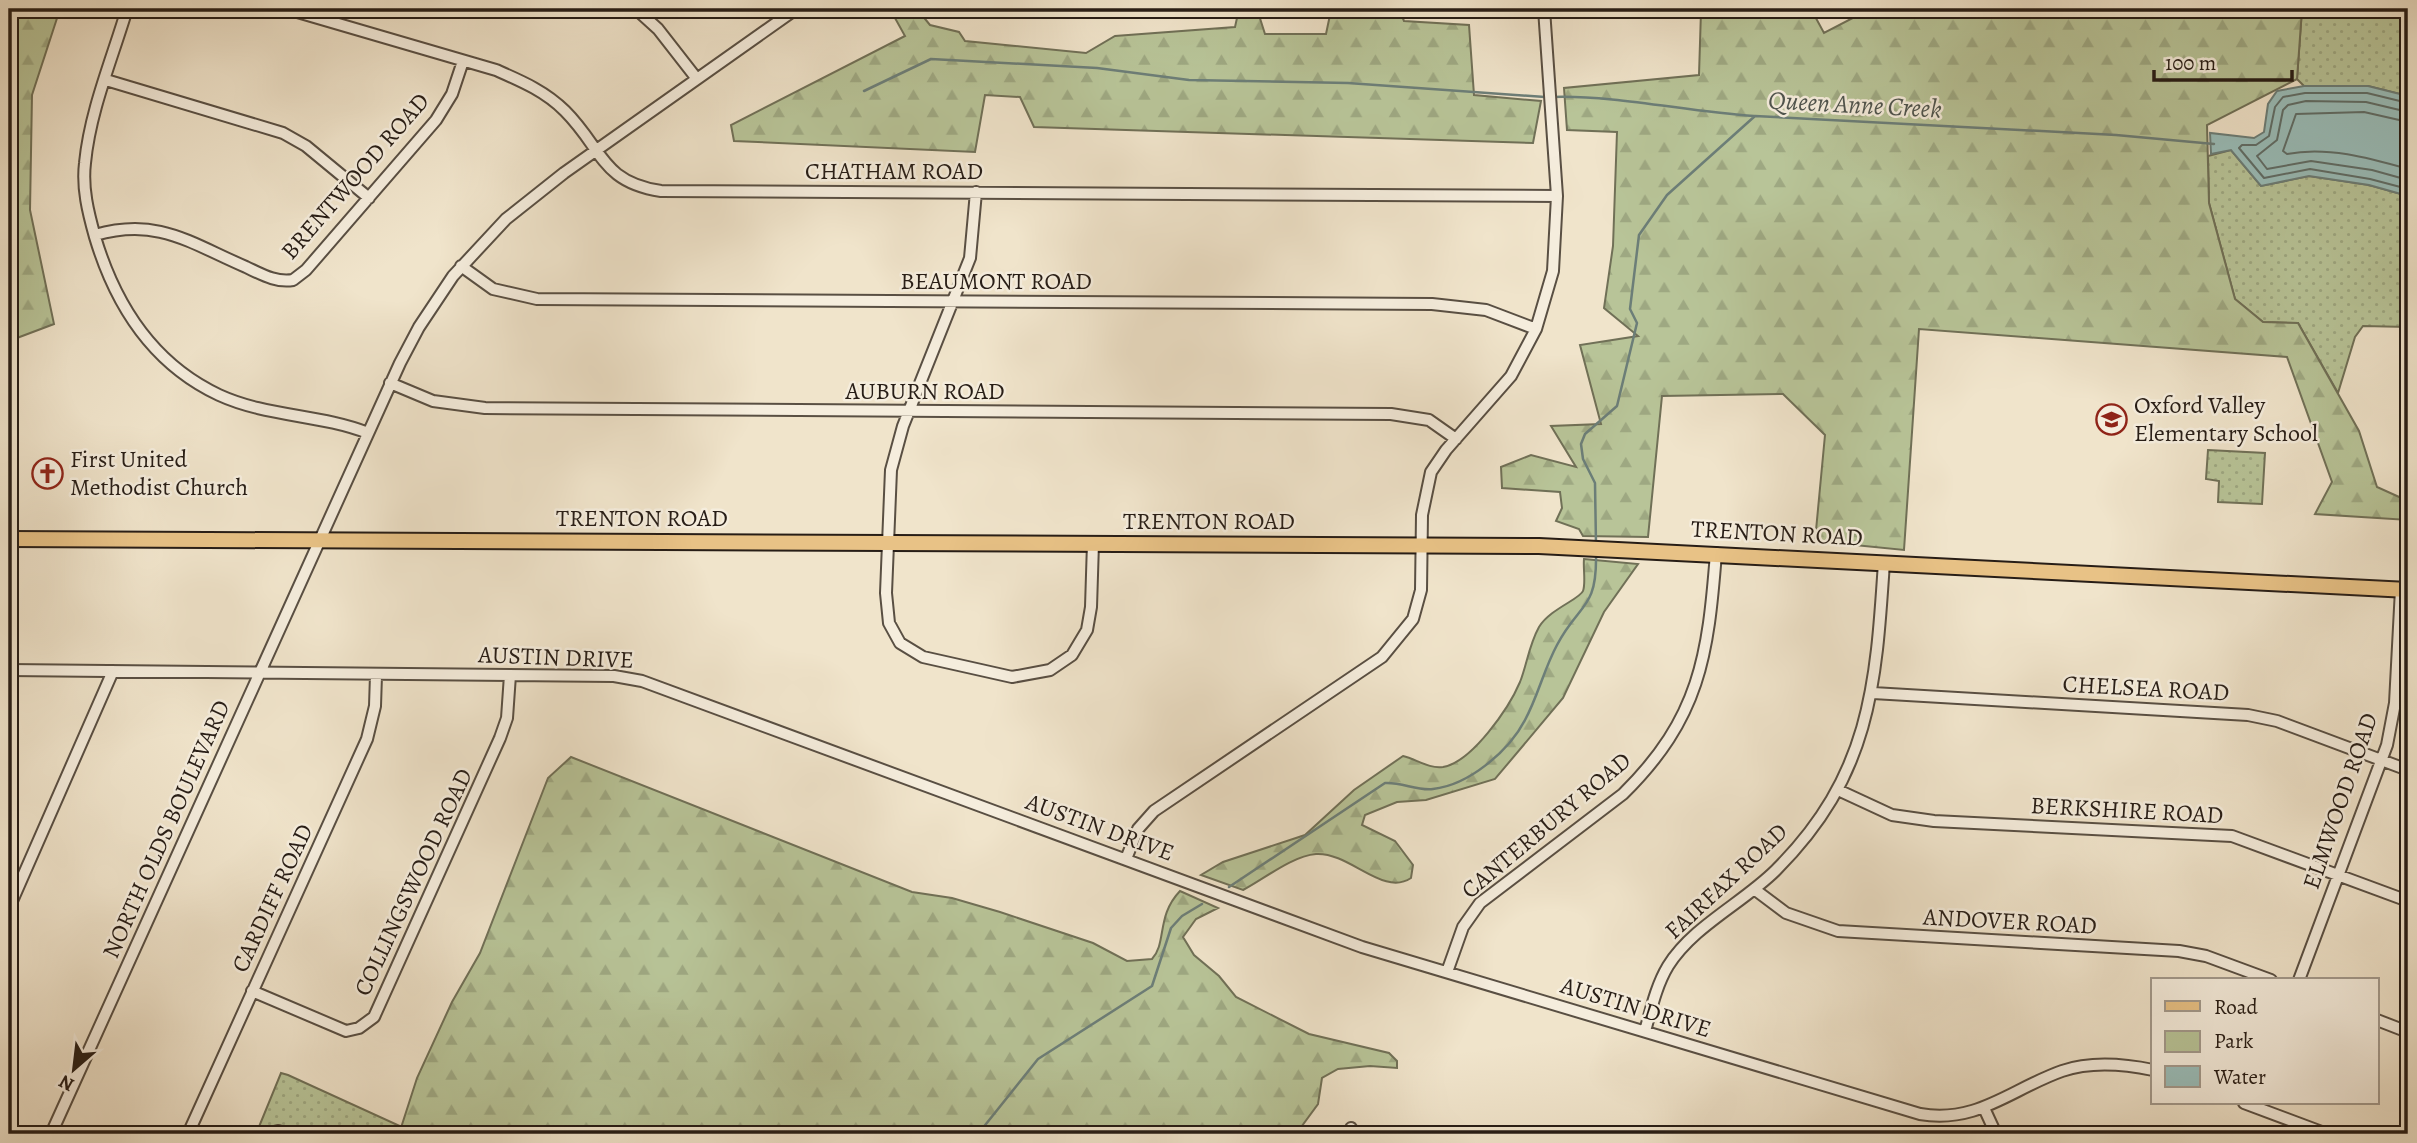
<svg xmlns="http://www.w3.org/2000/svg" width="2417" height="1143" font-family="Alegreya,serif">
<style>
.green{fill:url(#green-dots);stroke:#707057;stroke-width:2}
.forest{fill:url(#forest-firs);stroke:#707057;stroke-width:2}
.water{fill:#9abeba;stroke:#6c7e78;stroke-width:2}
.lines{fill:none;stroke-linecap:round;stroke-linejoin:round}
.shore{stroke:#606e68;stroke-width:2}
.stream{stroke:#6c7e78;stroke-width:2.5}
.minor-casing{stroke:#594f43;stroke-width:14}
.major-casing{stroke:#271d16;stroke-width:18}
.minor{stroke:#f5eddd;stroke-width:10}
.major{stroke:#e8c286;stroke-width:14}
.labels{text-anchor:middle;stroke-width:5;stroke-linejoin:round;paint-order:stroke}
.street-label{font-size:24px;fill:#271d16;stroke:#f5eddd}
.poi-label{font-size:24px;fill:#271d16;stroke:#f5eddd;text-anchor:start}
.water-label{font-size:26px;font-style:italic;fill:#4f554f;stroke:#f5eddd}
</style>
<defs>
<pattern id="green-dots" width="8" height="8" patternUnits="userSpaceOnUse" patternTransform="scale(1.75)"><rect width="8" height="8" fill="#b8c498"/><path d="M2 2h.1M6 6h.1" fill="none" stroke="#9ea882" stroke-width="1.8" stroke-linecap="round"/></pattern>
<pattern id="forest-firs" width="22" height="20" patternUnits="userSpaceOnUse" patternTransform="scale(1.75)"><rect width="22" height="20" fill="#b8c498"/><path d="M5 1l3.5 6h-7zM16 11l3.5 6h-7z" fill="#9ea882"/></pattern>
</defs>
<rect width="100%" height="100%" fill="#f0e4cb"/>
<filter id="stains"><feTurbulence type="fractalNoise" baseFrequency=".00286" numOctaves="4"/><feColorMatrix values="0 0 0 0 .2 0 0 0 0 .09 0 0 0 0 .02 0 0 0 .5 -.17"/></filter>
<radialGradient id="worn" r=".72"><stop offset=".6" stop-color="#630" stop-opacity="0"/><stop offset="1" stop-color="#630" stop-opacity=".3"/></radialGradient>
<path class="green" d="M2302 9H2408V96L2368 86H2304L2297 79Z
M2231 150 2261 186 2309 176 2369 185 2408 196V327L2363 326 2355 337 2338 393 2298 323 2263 322 2235 299 2209 203 2208 156Z
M2208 450 2265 453 2262 504 2218 502 2219 481 2206 479Z
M281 1073 288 1075 402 1127 399 1134H256Z"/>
<path class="forest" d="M9 9H60L32 95 30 210 54 324 9 341Z
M890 9H917L930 25 959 32 965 41 1086 53 1115 36 1235 27 1239 9H1257L1265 34H1326L1330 15 1399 9 1404 21 1469 25 1474 95 1541 101 1533 143 1034 127 1020 97 985 95 975 152 734 141 731 125 905 36Z
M1707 9H1811L1824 33 1870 9H2302L2297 79 2207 125 2209 203 2235 299 2263 322 2298 323 2359 431 2377 487 2408 501V520L2315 514 2332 482 2287 357 1919 329 1904 550 1815 541 1825 435 1783 394 1662 396 1648 537 1583 536 1579 529 1556 521 1562 508 1560 492 1502 488 1501 467 1531 455 1576 467 1551 426 1601 424 1580 345 1638 336 1604 308 1613 246 1617 132 1567 130 1564 88 1699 75 1701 11Z
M1584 559 1638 564 1604 612 1563 698 1495 779 1426 800 1397 802 1365 815 1362 825 1395 841 1413 865 1411 878C1383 897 1350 852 1316 854 1292 856 1264 879 1243 890L1201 875 1223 862 1305 835 1354 790 1403 756C1416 759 1429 769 1443 767 1472 762 1509 708 1520 682 1527 664 1529 645 1539 627 1550 609 1580 599 1583 591 1586 583 1583 568 1584 559Z
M571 757 912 892 952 898 1000 912 1093 943 1127 961 1152 959C1167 943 1156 916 1180 891L1218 908 1196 919 1183 937 1194 955 1219 976 1236 997 1309 1034 1389 1053 1397 1061V1068L1370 1066 1338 1069 1322 1078 1318 1104 1296 1134H399L417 1078 452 1002 480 953 548 778Z"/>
<path class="water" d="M2304 86H2368L2408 96V196L2369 185 2309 176 2261 186 2231 150 2211 154 2210 133 2254 138 2264 132 2268 104 2277 91Z"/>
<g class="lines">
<path class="shore" d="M2408 103 2367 93H2305L2283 97 2275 107 2269 136 2256 145H2242L2239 148 2264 178 2310 169 2370 179 2408 189
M2408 112 2366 102 2306 101 2288 105 2283 110 2277 140 2257 156 2267 169 2311 161 2372 170 2408 180
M2408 122 2364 112 2296 114 2283 151 2287 154C2327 146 2369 158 2408 169"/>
<path class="stream" d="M864 91 931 59 1097 68 1189 80 1348 83 1545 97
M1552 97C1619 95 1687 112 1754 116
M1596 545 1595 483 1583 459 1581 444 1585 434 1617 406 1637 323 1630 309 1639 235 1667 195 1755 116 2116 135 2214 144
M1229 887 1385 783C1402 782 1417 791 1433 789 1469 785 1509 751 1525 720 1538 696 1544 669 1557 645 1579 603 1597 610 1596 555
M978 1134 1038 1059 1152 986 1171 928 1182 916 1202 904"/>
<defs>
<path id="minor" d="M127 9C112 59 90 111 85 163 82 188 88 212 95 237 115 304 153 364 219 395 267 417 319 414 368 433
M287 9 496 70C521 81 545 91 565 111 603 149 601 182 661 191L1557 196
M636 9 658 29 697 79
M106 80 283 133 306 146 369 198
M976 192 970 258 903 426 891 470 886 593 889 623 900 643 923 657 1012 677 1050 670 1072 655 1087 630 1091 607 1093 543
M95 235C158 217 190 243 246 267 261 274 276 283 293 280L306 270 436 120 452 94 463 61
M461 266 493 289 537 299 1432 304 1486 310 1536 329
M390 383 433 401 485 408 1391 414 1429 420 1456 439
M9 670 614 676 642 681 1362 947 1920 1114C1977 1124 2011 1089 2062 1071 2091 1061 2124 1064 2153 1070
M1873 693 2248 715 2277 721 2408 770
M1838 790 1892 815 1934 821 2232 836 2408 901
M1126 859 1138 829 1154 811 1382 657 1413 619 1421 590 1422 515 1431 472 1446 450 1511 376 1536 329 1553 271 1557 196 1544 9
M1754 889 1786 913 1838 931 2179 951 2206 956 2271 980
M9 908 113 671
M1447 972 1463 927 1480 903 1623 794C1700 718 1708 656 1716 553
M2299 980 2387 745 2395 703 2401 589
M252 991 346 1031 359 1028 374 1017 500 738 507 718 510 675
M2377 1020 2408 1032
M1645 1031C1651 1010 1656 986 1668 966 1693 926 1743 903 1776 870 1870 776 1876 687 1884 562
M2244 1103 2327 1134
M1984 1108 1996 1134
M51 1134 400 363 419 327 453 276 506 219 564 173 796 9
M188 1134 367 739 375 706 376 675
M266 1134 278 1131 288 1134
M1349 1134 1351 1128
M1535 1134V1133"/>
<path id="major" d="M9 539 1539 546 2408 590"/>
</defs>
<use href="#minor" class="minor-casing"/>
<use href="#major" class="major-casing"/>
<use href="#minor" class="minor"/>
<use href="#major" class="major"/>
</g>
<defs>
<symbol id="school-ring" viewBox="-11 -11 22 22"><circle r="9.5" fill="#f5eddd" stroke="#8f2418" stroke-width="1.5"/><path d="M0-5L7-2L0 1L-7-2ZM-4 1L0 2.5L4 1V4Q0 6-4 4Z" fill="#8f2418"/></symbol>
<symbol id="church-ring" viewBox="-11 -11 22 22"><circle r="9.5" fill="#f5eddd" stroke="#8f2418" stroke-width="1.5"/><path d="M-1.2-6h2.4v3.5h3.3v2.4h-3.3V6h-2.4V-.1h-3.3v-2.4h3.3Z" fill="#8f2418"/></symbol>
</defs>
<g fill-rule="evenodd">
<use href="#school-ring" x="2094" y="402" width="35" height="35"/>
<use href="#church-ring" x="30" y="456" width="35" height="35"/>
</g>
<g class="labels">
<g class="street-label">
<text x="894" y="179">CHATHAM ROAD</text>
<text transform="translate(355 176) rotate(-49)" y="8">BRENTWOOD ROAD</text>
<text x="996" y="289">BEAUMONT ROAD</text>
<text x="925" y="399">AUBURN ROAD</text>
<text x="642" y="526">TRENTON ROAD</text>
<text x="1209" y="529">TRENTON ROAD</text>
<text transform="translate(1777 533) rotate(3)" y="8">TRENTON ROAD</text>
<text transform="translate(556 657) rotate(2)" y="8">AUSTIN DRIVE</text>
<text transform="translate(2146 688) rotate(3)" y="8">CHELSEA ROAD</text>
<text transform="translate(2340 801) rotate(-71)" y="8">ELMWOOD ROAD</text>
<text transform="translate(2127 810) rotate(3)" y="8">BERKSHIRE ROAD</text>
<text transform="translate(1546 825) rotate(-40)" y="8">CANTERBURY ROAD</text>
<text transform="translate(1100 827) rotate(20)" y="8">AUSTIN DRIVE</text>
<text transform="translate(166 829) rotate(-66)" y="8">NORTH OLDS BOULEVARD</text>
<text transform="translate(1726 881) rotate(-43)" y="8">FAIRFAX ROAD</text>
<text transform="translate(413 882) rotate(-65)" y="8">COLLINGSWOOD ROAD</text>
<text transform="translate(272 898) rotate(-65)" y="8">CARDIFF ROAD</text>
<text transform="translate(2010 921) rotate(3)" y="8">ANDOVER ROAD</text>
<text transform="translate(1636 1007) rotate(17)" y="8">AUSTIN DRIVE</text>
</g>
<g class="poi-label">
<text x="2134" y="413">Oxford Valley<tspan x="2134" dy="28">Elementary School</tspan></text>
<text x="70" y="467">First United<tspan x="70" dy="28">Methodist Church</tspan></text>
</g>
<g class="water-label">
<text transform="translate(1855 104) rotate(3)" y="9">Queen Anne Creek</text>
</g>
</g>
<rect width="2417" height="1143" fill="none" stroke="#f0e4cb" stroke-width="35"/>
<rect x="10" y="10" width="2396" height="1122" fill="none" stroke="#271d16" stroke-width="3.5"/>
<rect x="18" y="18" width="2382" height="1108" fill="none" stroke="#271d16" stroke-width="2"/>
<rect x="2151" y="978" width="228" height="126" fill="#f5eddd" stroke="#a39a8d" stroke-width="2"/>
<rect x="2165" y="1001" width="35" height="10" fill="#e8c286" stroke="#a39a8d" stroke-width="2"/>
<text x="2214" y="1014" font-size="21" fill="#271d16">Road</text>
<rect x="2165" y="1031" width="35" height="21" fill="#b8c498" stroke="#a39a8d" stroke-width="2"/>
<text x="2214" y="1048" font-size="21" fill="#271d16">Park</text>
<rect x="2165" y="1066" width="35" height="21" fill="#9abeba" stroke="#a39a8d" stroke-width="2"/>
<text x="2214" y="1084" font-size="21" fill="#271d16">Water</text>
<g transform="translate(74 1069) rotate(208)" stroke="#f5eddd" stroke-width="5" paint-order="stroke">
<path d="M0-5L12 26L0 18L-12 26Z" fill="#271d16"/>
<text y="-10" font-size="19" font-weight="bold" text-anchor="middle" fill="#271d16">N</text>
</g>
<path d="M2154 70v10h138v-10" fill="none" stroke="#271d16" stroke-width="3.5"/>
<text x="2165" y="70" font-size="21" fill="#271d16" stroke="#f5eddd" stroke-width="5" paint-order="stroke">100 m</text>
<rect width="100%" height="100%" filter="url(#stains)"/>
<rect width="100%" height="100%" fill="url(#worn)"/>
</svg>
